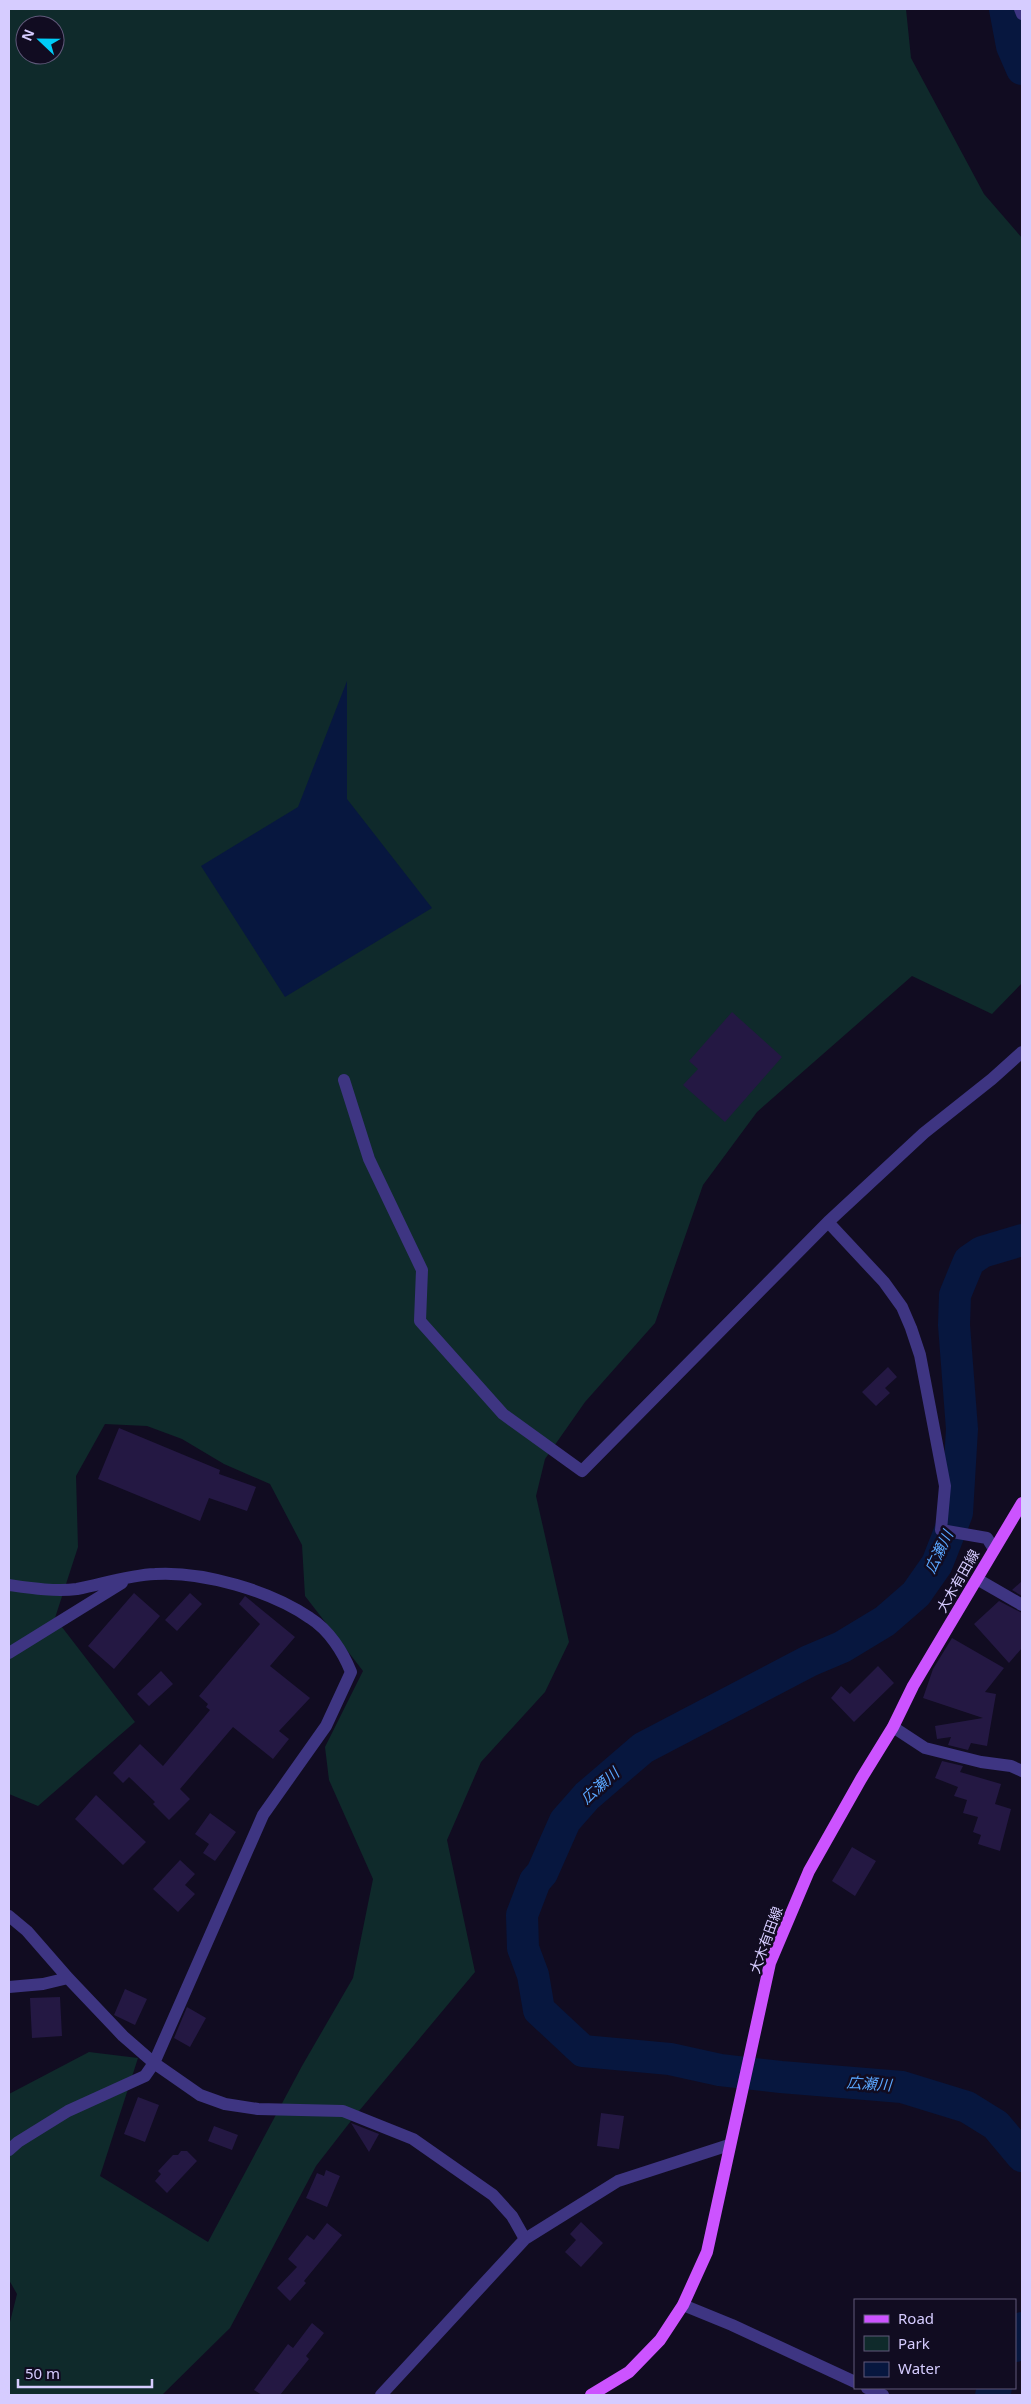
<svg xmlns="http://www.w3.org/2000/svg" width="1031" height="2404" font-family="'Noto Sans','Noto Sans JP',sans-serif">
<style>
.green{fill:#0f2a2b;fill-rule:evenodd}
.water{fill:#07173f}
.lines{fill:none;stroke-linecap:round;stroke-linejoin:round}
.river{stroke:#07173f;stroke-width:32}
.building{fill:#241843}
.minor{stroke:#3e3582;stroke-width:12}
.major{stroke:#cc53ff;stroke-width:12}
.labels{text-anchor:middle;stroke-width:5;stroke-linejoin:round;paint-order:stroke}
.street-label{font-size:14px;fill:#d6ccff;stroke:#110c21}
.water-label{font-size:15px;font-style:italic;fill:#5aa7ff;stroke:#110c21}
</style>
<rect width="100%" height="100%" fill="#110c21"/>
<path class="green" d="M9 9H906L911 58 984 194 1022 238V983L992 1014 912 976 757 1112 703 1185 655 1323 585 1402 545 1459 536 1496 569 1642 545 1692 481 1762 447 1840 475 1972 354 2117 316 2166 230 2328 162 2395H9V2326L17 2294 9 2280V2094L89 2052 138 2058 100 2176 208 2242 302 2066 353 1978 373 1879 329 1780 325 1747 363 1671 305 1596 302 1545 270 1484 224 1464 182 1439 147 1426 105 1424 76 1476 78 1547 55 1618 135 1722 38 1806 9 1794ZM25 25H55V55H25Z"/>
<path class="water" d="M347 681V799L432 908 285 997 201 866 298 807Z"/>
<g class="lines">
<path class="river" d="M1005 9 1012 46 1022 69
M1022 1240 982 1252 969 1261 955 1295 954 1325 962 1429 957 1513 937 1564 916 1594 885 1621 842 1647 809 1661 643 1748 587 1796 565 1821 542 1873 535 1881 522 1915 523 1948 533 1975 539 2010 583 2051 670 2059 720 2070 781 2077 902 2087 967 2107 996 2125 1022 2156
M1015 2346 1022 2328
M991 2395 996 2388"/>
</g>
<path class="building" d="M732 1012 782 1057 725 1122 683 1085 698 1069 689 1061Z
M888 1367 897 1377 885 1388 890 1393 876 1406 862 1392Z
M119 1428 220 1470 219 1474 256 1487 247 1511 209 1498 200 1521 98 1479Z
M1022 1581V1596L1012 1590Z
M134 1593 160 1616 114 1669 88 1646Z
M190 1593 202 1604 177 1631 165 1620Z
M245 1596 295 1637 270 1666 310 1698 279 1731 289 1739 273 1759 233 1727 180 1789 190 1799 169 1820 153 1804 155 1802 129 1777 123 1783 113 1773 140 1744 163 1766 210 1710 206 1707 208 1704 199 1696 260 1624 239 1604Z
M999 1601 1022 1613V1648L1009 1663 974 1624Z
M952 1638 1004 1668 985 1692 996 1694 987 1746 971 1743 968 1750 948 1745 951 1737 937 1739 935 1726 983 1718 923 1698 933 1669Z
M878 1666 894 1683 854 1722 831 1698 841 1686 850 1694Z
M161 1671 173 1684 149 1706 137 1694Z
M942 1761 963 1766 960 1772 1001 1784 995 1804 1011 1809 1000 1851 978 1844 981 1835 973 1832 978 1817 963 1813 967 1800 954 1796 958 1787 935 1778Z
M96 1795 146 1842 123 1865 75 1819Z
M210 1813 236 1832 215 1861 203 1853 209 1844 195 1834Z
M852 1847 876 1861 855 1896 832 1881Z
M180 1860 195 1874 185 1885 195 1894 178 1912 153 1889Z
M125 1989 147 1999 135 2025 114 2015Z
M60 1997 62 2036 32 2038 30 1998Z
M187 2007 206 2018 190 2047 174 2038Z
M138 2097 159 2105 145 2142 124 2134Z
M601 2113 624 2116 619 2149 597 2146Z
M351 2123 379 2134 369 2152Z
M214 2126 238 2135 232 2150 208 2141Z
M181 2151H187L197 2161 167 2193 155 2181 161 2174 158 2171 173 2155H178Z
M326 2170 340 2176 327 2207 306 2198 317 2173 324 2176Z
M581 2222 603 2243 581 2267 565 2252 576 2240 570 2234Z
M327 2223 342 2235 304 2281 306 2283 290 2301 277 2288 297 2267 288 2259 307 2235 314 2240Z
M312 2323 324 2333 306 2356 309 2359 280 2395H262L254 2390 288 2344 293 2348Z"/>
<g class="lines">
<path class="minor" d="M1020 9 1022 14
M344 1080 369 1159 422 1270 420 1321 503 1414 582 1471 828 1222 924 1133 992 1079 1022 1052
M828 1222 884 1282 902 1307 911 1328 920 1355 945 1486 941 1530 987 1538 994 1549
M977 1579 1022 1605
M9 1585C30 1588 56 1592 77 1589 103 1584 129 1575 155 1574 203 1571 271 1591 310 1618 329 1630 343 1652 351 1672L326 1726 263 1815 154 2063 145 2076 68 2111 18 2142 9 2150
M9 1653 122 1583
M893 1727 925 1748 981 1762 1011 1766 1022 1771
M9 1916 27 1931 68 1978 123 2036 154 2063 200 2095 225 2104 258 2109 343 2111 413 2139 493 2195 512 2216 525 2239
M9 1987 43 1984 68 1978
M683 2305 732 2325 855 2382
M867 2388 883 2395
M381 2395 525 2239 618 2181 729 2145"/>
<path class="major" d="M591 2395 629 2372 660 2340 683 2305 707 2252 770 1963 809 1871 861 1779 893 1727 913 1686 1022 1503"/>
</g>
<g class="labels">
<g class="street-label">
<text transform="translate(958 1581) rotate(-60)" y="5">大木有田線</text>
<text transform="translate(766 1940) rotate(-70)" y="5">大木有田線</text>
</g>
<g class="water-label">
<text transform="translate(939 1552) rotate(-64)" y="5">広瀬川</text>
<text transform="translate(600 1786) rotate(-42)" y="5">広瀬川</text>
<text transform="translate(869 2084) rotate(4)" y="5">広瀬川</text>
</g>
</g>
<rect width="1031" height="2404" fill="none" stroke="#d6ccff" stroke-width="20"/>
<rect x="854" y="2299" width="162" height="90" fill="#110c21" stroke="#60597a"/>
<rect x="864" y="2315" width="25" height="8" fill="#cc53ff" stroke="#60597a"/>
<text x="898" y="2324" font-size="15" fill="#d6ccff">Road</text>
<rect x="864" y="2336" width="25" height="15" fill="#0f2a2b" stroke="#60597a"/>
<text x="898" y="2349" font-size="15" fill="#d6ccff">Park</text>
<rect x="864" y="2362" width="25" height="15" fill="#07173f" stroke="#60597a"/>
<text x="898" y="2374" font-size="15" fill="#d6ccff">Water</text>
<g transform="translate(40 40) rotate(292)"><circle r="24" fill="#110c21" stroke="#60597a"/>
<path d="M0-4L9 19L0 12L-9 19Z" fill="#00ccf7"/>
<text y="-8" font-size="14" font-weight="bold" text-anchor="middle" fill="#d6ccff">N</text>
</g>
<path d="M18 2379v8h134v-8" fill="none" stroke="#d6ccff" stroke-width="2.5"/>
<text x="25" y="2379" font-size="15" fill="#d6ccff" stroke="#110c21" stroke-width="4" paint-order="stroke">50 m</text>
</svg>
